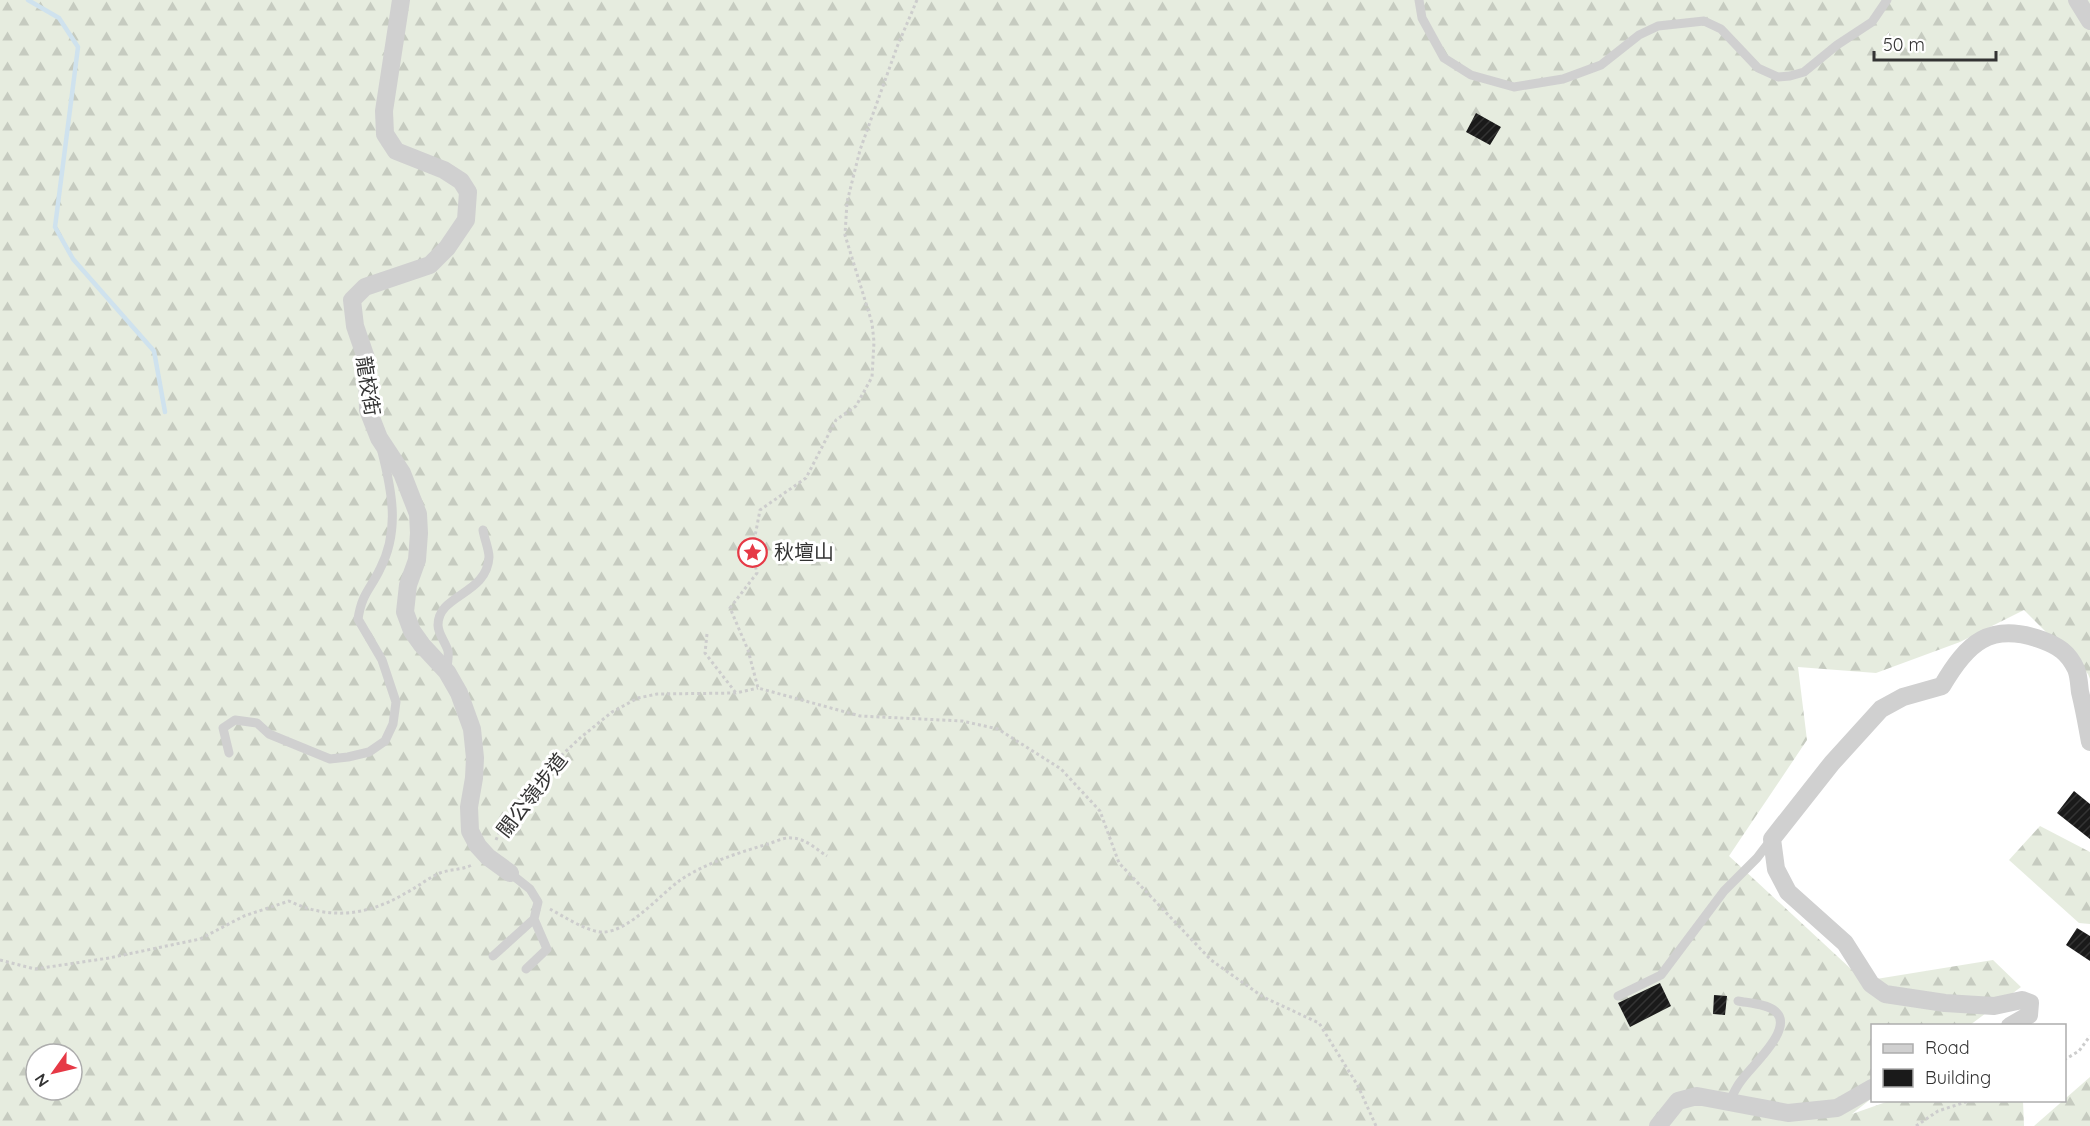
<svg xmlns="http://www.w3.org/2000/svg" width="2090" height="1126" font-family="Quicksand,'Noto Sans TC',sans-serif">
<style>
.forest{fill:url(#forest-firs);fill-rule:evenodd}
.lines{fill:none;stroke-linecap:round;stroke-linejoin:round}
.stream{stroke:#cfe2ee;stroke-width:4.5}
.building{fill:url(#building-hatch)}
.path{stroke:#cdcdcd;stroke-width:3;stroke-dasharray:3 3;stroke-linecap:butt}
.service{stroke:#d0d0d0;stroke-width:9}
.minor{stroke:#d0d0d0;stroke-width:18}
.labels{text-anchor:middle;stroke-width:6;stroke-linejoin:round;paint-order:stroke}
.street-label{font-size:20px;fill:#333;stroke:#fff}
.poi-label{font-size:20px;fill:#333;stroke:#fff;text-anchor:start}
</style>
<defs>
<pattern id="forest-firs" width="22" height="20" patternUnits="userSpaceOnUse" patternTransform="scale(1.5)"><rect width="22" height="20" fill="#e6ecdf"/><path d="M5 1l3.5 6h-7zM16 11l3.5 6h-7z" fill="#c6cbc0"/></pattern>
<pattern id="building-hatch" width="6" height="6" patternUnits="userSpaceOnUse" patternTransform="scale(1.5)"><rect width="6" height="6" fill="#1a1a1a"/><path d="M-1 1l2-2M0 6l6-6M5 7l2-2" fill="none" stroke="#333"/></pattern>
</defs>
<rect width="100%" height="100%" fill="#fff"/>
<path class="forest" d="M0 0H2090V679L2088 674 2024 610 1960 642 1876 673 1798 667 1807 740 1729 856 1864 981 1993 960 2021 987 1970 1025 1872 1026V1098L1852 1114 1889 1101H2023L2024 1126H0ZM36 1054H72V1090H36Z
M2040 826 2090 852V924L2079 923 2009 860Z
M2090 1077V1126H2034Z"/>
<g class="lines">
<path class="stream" d="M28 0 59 18 78 47 55 227 73 259 154 351 165 412"/>
</g>
<path class="building" d="M1476 113 1501 127 1490 145 1466 132Z
M2074 791 2090 804V839L2057 813Z
M2077 928 2090 936V961L2066 945Z
M1660 983 1671 1006 1630 1027 1618 1003Z
M1714 995 1727 996 1725 1015 1713 1014Z"/>
<g class="lines">
<path class="path" d="M917 0 897 47 860 150 847 202 845 235 872 323 874 342 872 377 856 406 836 420 806 478 760 510 752 552 757 573 730 608 748 650 758 688 860 716 962 721 998 729 1061 769 1100 811 1119 863 1211 960 1263 997 1319 1023 1358 1086 1376 1126
M707 634 705 653 736 693
M496 840 501 828 518 812 536 789 547 769 580 738 612 712 638 698 657 694 736 693 758 688
M550 909C563 916 589 933 604 932 629 931 659 896 679 881 705 863 738 853 768 844 775 842 784 837 791 838 805 838 816 849 827 856
M0 960 35 969 109 958 200 939 244 916 289 901C329 920 366 916 404 894 416 888 428 878 440 873 451 869 462 870 472 865
M2064 1060 2079 1051 2090 1036
M1916 1126 1938 1111 1972 1100"/>
<path class="service" d="M1419 0 1422 18 1444 58 1471 75 1514 87 1563 79 1601 65 1639 35 1658 26 1704 21 1721 29 1758 68 1778 77 1790 76 1804 72 1837 45 1872 22 1887 0
M447 670C447 664 449 657 448 651 446 643 438 634 438 625 438 594 487 595 489 557 489 549 484 538 483 530
M229 753 223 728 235 720 257 723 269 734 330 759 348 757 369 752 385 741 393 724 396 702 382 660 358 619C362 593 370 590 380 569 400 531 392 491 382 452
M493 956 534 919 538 902 530 889 510 873
M526 969 547 949 534 919
M1618 996 1661 975 1724 891 1757 858 1770 841
M1729 1102C1733 1095 1736 1087 1741 1081 1751 1066 1796 1028 1775 1011 1767 1004 1748 1003 1738 1001"/>
<path class="minor" d="M401 0 384 111 385 134 396 151 444 170 461 181 468 192 466 220 447 248 430 265 365 287 352 300 355 326 367 361 368 410 379 438 402 473 418 514 419 533 417 560 408 585 405 612 412 631 422 645 447 672 459 693 472 729 475 758 474 778 469 807 470 831 478 846 488 857 510 873
M2077 0 2090 21
M2010 1026 2029 1015 2030 1003 2022 1000 1994 1006 1945 1003 1885 994 1871 984 1845 943 1788 892 1776 869 1772 839 1832 763 1881 709 1903 697 1942 686C1967 643 1990 621 2042 640 2058 646 2068 652 2076 669 2079 676 2079 685 2080 692 2084 708 2087 725 2090 742
M1658 1126 1678 1101 1697 1096 1788 1113 1837 1108 1872 1088"/>
</g>
<defs>
<symbol id="sight-ring" viewBox="-11 -11 22 22"><circle r="9.5" fill="#fff" stroke="#e63946" stroke-width="1.5"/><path d="M0-6L1.8-2.2L6-1.7L2.9 1.2L3.7 5.4L0 3.3L-3.7 5.4L-2.9 1.2L-6-1.7L-1.8-2.2Z" fill="#e63946"/></symbol>
</defs>
<g fill-rule="evenodd">
<use href="#sight-ring" x="736" y="536" width="33" height="33"/>
</g>
<g class="labels">
<g class="street-label">
<text transform="translate(368 386) rotate(81)" y="7">龍校街</text>
<text transform="translate(532 795) rotate(-52)" y="7">關公嶺步道</text>
</g>
<g class="poi-label">
<text x="774" y="559">秋壇山</text>
</g>
</g>
<rect x="1871" y="1024" width="195" height="78" fill="#ffffff" stroke="#adadad" stroke-width="1.5"/>
<rect x="1883" y="1044" width="30" height="9" fill="#d0d0d0" stroke="#adadad" stroke-width="1.5"/>
<text x="1925" y="1054" font-size="18" fill="#333333">Road</text>
<rect x="1883" y="1069" width="30" height="18" fill="#1a1a1a" stroke="#adadad" stroke-width="1.5"/>
<text x="1925" y="1084" font-size="18" fill="#333333">Building</text>
<g transform="translate(54 1072) rotate(236)"><circle r="28" fill="#ffffff" stroke="#adadad" stroke-width="1.5"/>
<path d="M0-4.5L10 22L0 15L-10 22Z" fill="#e63946"/>
<text y="-9" font-size="16" font-weight="bold" text-anchor="middle" fill="#333333">N</text>
</g>
<path d="M1874 51v9h122v-9" fill="none" stroke="#333333" stroke-width="3"/>
<text x="1883" y="51" font-size="18" fill="#333333" stroke="#ffffff" stroke-width="4.5" paint-order="stroke">50 m</text>
</svg>
